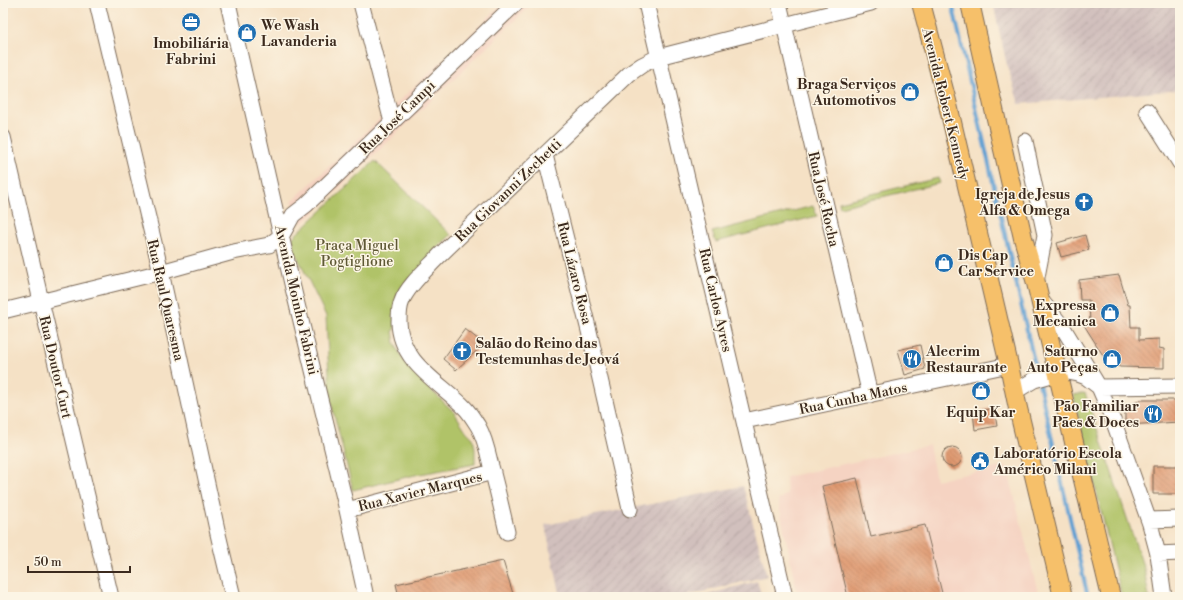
<svg xmlns="http://www.w3.org/2000/svg" width="1183" height="600" font-family="'Libre Bodoni',serif">
<style>
.built{fill:#f5d3c2}
.industrial{fill:url(#industrial-furrows)}
.park{fill:#b0c367;stroke:#767642}
.lines{fill:none;stroke-linecap:round;stroke-linejoin:round}
.stream{stroke:#5f9fd2;stroke-width:4}
.building{fill:url(#building-back-hatch)}
.minor-casing{stroke:#7c6a58;stroke-width:17}
.major-casing{stroke:#7c6a58;stroke-width:20}
.minor{stroke:#fff;stroke-width:15}
.major{stroke:#f6c06b;stroke-width:18}
.labels{text-anchor:middle;stroke-width:3;stroke-linejoin:round;paint-order:stroke}
.poi-label{font-size:14px;font-weight:bold;fill:#3b2a1e;stroke:#fcf5e5;text-anchor:start}
.street-label{font-size:14px;fill:#3b2a1e;stroke:#fcf5e5}
.park-label{font-size:14px;fill:#5e5834;stroke:#fcf5e5}
</style>
<defs>
<pattern id="industrial-furrows" width="10" height="10" patternUnits="userSpaceOnUse"><rect width="10" height="10" fill="#d1c0bd"/><path d="M-1 1l2-2M0 10L10 0M9 11l2-2" fill="none" stroke="#b4a5a2"/></pattern>
<pattern id="building-back-hatch" width="6" height="6" patternUnits="userSpaceOnUse"><rect width="6" height="6" fill="#df976e"/><path d="M-1 5l2 2M0 0l6 6M5-1l2 2" fill="none" stroke="#b67b5a"/></pattern>
</defs>
<rect width="100%" height="100%" fill="#fcf5e5"/>
<filter id="ink" filterUnits="userSpaceOnUse"><feTurbulence type="fractalNoise" baseFrequency=".025" numOctaves="2"/><feDisplacementMap in="SourceGraphic" scale="8" xChannelSelector="R" yChannelSelector="G"/><feConvolveMatrix kernelMatrix="1 2 1 2 8 2 1 2 1" color-interpolation-filters="sRGB"/></filter>
<filter id="wash" filterUnits="userSpaceOnUse"><feTurbulence type="fractalNoise" baseFrequency=".012" numOctaves="4" result="noise"/><feDisplacementMap in="SourceGraphic" scale="16" xChannelSelector="R" yChannelSelector="G"/><feGaussianBlur stdDeviation="0.9" result="paint"/><feColorMatrix in="noise" values="0 0 0 0 0 0 0 0 0 0 0 0 0 0 0 0 0 1.4 0 .05"/><feComposite in="paint" operator="in"/></filter>
<g filter="url(#wash)">
<rect width="100%" height="100%" fill="#f5e1c5"/>
<path class="built" d="M504 3H533L302 224 292 201Z
M929 445 936 480 1007 466 1039 597H798L778 500 787 494 786 477Z"/>
<path class="industrial" d="M993 3H1180V90L1019 104 1006 61Z
M743 486 767 576 682 597H561L545 525Z
M757 581 762 597H699Z"/>
<path class="park" d="M375 161 451 235 436 249 393 331 395 344 402 358 412 372 454 412 466 431 473 438 475 449V464L415 475 353 490 330 398 326 316 295 252 292 238Z
M938 178 940 183 840 207 839 202Z
M813 206 817 216 716 242 712 232Z
M1085 393 1144 569 1149 597H1122L1073 395Z"/>
<g class="lines">
<path class="stream" d="M952 3 1088 597"/>
</g>
<g id="blocks">
<path class="building" d="M1085 235 1089 250 1061 257 1057 243Z
M1119 275 1128 305H1130L1131 327H1139V340L1159 339V348L1164 349V368L1120 367 1106 360 1084 325 1090 323 1089 300H1080L1079 280Z
M465 329 484 344 456 370 443 359Z
M920 345 925 369 905 375 898 350Z
M1141 400H1180V422L1125 425V407Z
M994 408 997 426 975 430 973 412Z
M942 457a10 10 0 1 1 20 0a10 10 0 1 1-20 0Z
M1153 466H1180V493H1175V494H1153Z
M857 478 871 537 925 525 943 597H848L822 486Z
M503 561 514 597H399L396 584Z"/>
</g>
</g>
<g filter="url(#ink)">
<use href="#blocks" fill-opacity="0" stroke="#7c6a58" stroke-width="1"/>
<g class="lines">
<defs>
<path id="minor" d="M97 3 161 272 218 534 233 597
M228 3 293 288 347 510 366 597
M361 3 392 122
M646 3 785 597
M779 3 870 395
M1147 111 1180 163
M3 137 41 301 111 597
M1025 141 1045 235 1036 282
M545 155 589 331 630 509
M1040 299 1062 326 1099 387 1112 417 1150 524 1158 554 1164 597
M3 311 161 272 233 252 269 245 282 235 293 215 306 205 516 3
M1014 392 1034 380 1048 376 1068 372 1078 374 1086 377 1099 387 1180 386
M744 421 1009 365
M347 510 493 472
M1149 520 1180 519
M507 532C502 510 497 488 491 466 488 453 485 438 478 426 474 420 470 413 465 408 440 382 400 363 399 322 399 315 399 307 402 301 407 286 428 268 439 256L629 74 642 65 658 57 871 3
M1158 554 1180 553"/>
<path id="major" d="M921 3 948 105 1009 365 1017 404 1063 597
M970 3 1023 238 1036 283 1111 597"/>
</defs>
<use href="#minor" class="minor-casing"/>
<use href="#major" class="major-casing"/>
<use href="#minor" class="minor"/>
<use href="#major" class="major"/>
</g>
</g>
<defs>
<symbol id="office-disc" viewBox="-11 -11 22 22"><circle r="9.5" fill="#1f6fb2" stroke="#fcf5e5"/><path d="M-6-3h4V-5.5h4V-3h4V5H-6ZM-1-4.5V-3h2v-1.5ZM-6 0V1H6V0Z" fill="#fff"/></symbol>
<symbol id="shop-disc" viewBox="-11 -11 22 22"><circle r="9.5" fill="#1f6fb2" stroke="#fcf5e5"/><path d="M-5-2.5h2.3a2.7 3.5 0 0 1 5.4 0H5L5.5 6h-11ZM-1.5-2.5h3a1.5 2.3 0 0 0-3 0Z" fill="#fff"/></symbol>
<symbol id="church-disc" viewBox="-11 -11 22 22"><circle r="9.5" fill="#1f6fb2" stroke="#fcf5e5"/><path d="M-1.2-6h2.4v3.5h3.3v2.4h-3.3V6h-2.4V-.1h-3.3v-2.4h3.3Z" fill="#fff"/></symbol>
<symbol id="restaurant-disc" viewBox="-11 -11 22 22"><circle r="9.5" fill="#1f6fb2" stroke="#fcf5e5"/><path d="M-5-6h1v4h1v-4h1v4h1v-4h1v5L-1.5 .5V6h-2V.5L-5-1ZM5-6V6H3V1.5H1.5Q1.5-4 5-6Z" fill="#fff"/></symbol>
<symbol id="civic-disc" viewBox="-11 -11 22 22"><circle r="9.5" fill="#1f6fb2" stroke="#fcf5e5"/><path d="M-.6-6.5H3V-4.5H.6V-3L4-1V1h2V6H-6V1h2V-1L-.6-3ZM-1.2 2.5V6h2.4V2.5Z" fill="#fff"/></symbol>
</defs>
<g fill-rule="evenodd">
<use href="#office-disc" x="180" y="11" width="22" height="22"/>
<use href="#shop-disc" x="236" y="22" width="22" height="22"/>
<use href="#shop-disc" x="899" y="81" width="22" height="22"/>
<use href="#church-disc" x="1073" y="191" width="22" height="22"/>
<use href="#shop-disc" x="933" y="252" width="22" height="22"/>
<use href="#shop-disc" x="1099" y="302" width="22" height="22"/>
<use href="#church-disc" x="451" y="340" width="22" height="22"/>
<use href="#restaurant-disc" x="901" y="348" width="22" height="22"/>
<use href="#shop-disc" x="1101" y="348" width="22" height="22"/>
<use href="#shop-disc" x="970" y="380" width="22" height="22"/>
<use href="#restaurant-disc" x="1142" y="403" width="22" height="22"/>
<use href="#civic-disc" x="969" y="450" width="22" height="22"/>
</g>
<g class="labels">
<g class="poi-label">
<text x="261" y="30">We Wash<tspan x="261" dy="16">Lavanderia</tspan></text>
<text x="191" y="48" text-anchor="middle">Imobiliária<tspan x="191" dy="16">Fabrini</tspan></text>
<text x="896" y="89" text-anchor="end">Braga Serviços<tspan x="896" dy="16">Automotivos</tspan></text>
<text x="1070" y="199" text-anchor="end">Igreja de Jesus<tspan x="1070" dy="16">Alfa &amp; Omega</tspan></text>
<text x="958" y="260">Dis Cap<tspan x="958" dy="16">Car Service</tspan></text>
<text x="1096" y="310" text-anchor="end">Expressa<tspan x="1096" dy="16">Mecanica</tspan></text>
<text x="476" y="348">Salão do Reino das<tspan x="476" dy="16">Testemunhas de Jeová</tspan></text>
<text x="926" y="356">Alecrim<tspan x="926" dy="16">Restaurante</tspan></text>
<text x="1098" y="356" text-anchor="end">Saturno<tspan x="1098" dy="16">Auto Peças</tspan></text>
<text x="1139" y="411" text-anchor="end">Pão Familiar<tspan x="1139" dy="16">Pães &amp; Doces</tspan></text>
<text x="981" y="417" text-anchor="middle">Equip Kar</text>
<text x="994" y="458">Laboratório Escola<tspan x="994" dy="16">Américo Milani</tspan></text>
</g>
<g class="street-label">
<text transform="translate(946 104) rotate(76)" y="5">Avenida Robert Kennedy</text>
<text transform="translate(397 117) rotate(-44)" y="5">Rua José Campi</text>
<text transform="translate(508 190) rotate(-44)" y="5">Rua Giovanni Zechetti</text>
<text transform="translate(824 199) rotate(77)" y="5">Rua José Rocha</text>
<text transform="translate(575 273) rotate(76)" y="5">Rua Lázaro Rosa</text>
<text transform="translate(166 300) rotate(77)" y="5">Rua Raul Quaresma</text>
<text transform="translate(297 300) rotate(77)" y="5">Avenida Moinho Fabrini</text>
<text transform="translate(716 300) rotate(77)" y="5">Rua Carlos Ayres</text>
<text transform="translate(56 367) rotate(77)" y="5">Rua Doutor Curt</text>
<text transform="translate(853 398) rotate(-12)" y="5">Rua Cunha Matos</text>
<text transform="translate(420 491) rotate(-14)" y="5">Rua Xavier Marques</text>
</g>
<g class="park-label">
<text x="357" y="250">Praça Miguel<tspan x="357" dy="16">Pogtiglione</tspan></text>
</g>
</g>
<rect width="1183" height="600" fill="none" stroke="#fcf5e5" stroke-width="16"/>
<path d="M28 566v6h102v-6" fill="none" stroke="#3b2a1e" stroke-width="2"/>
<text x="34" y="566" font-size="12" fill="#3b2a1e" stroke="#fcf5e5" stroke-width="3" paint-order="stroke">50 m</text>
</svg>
